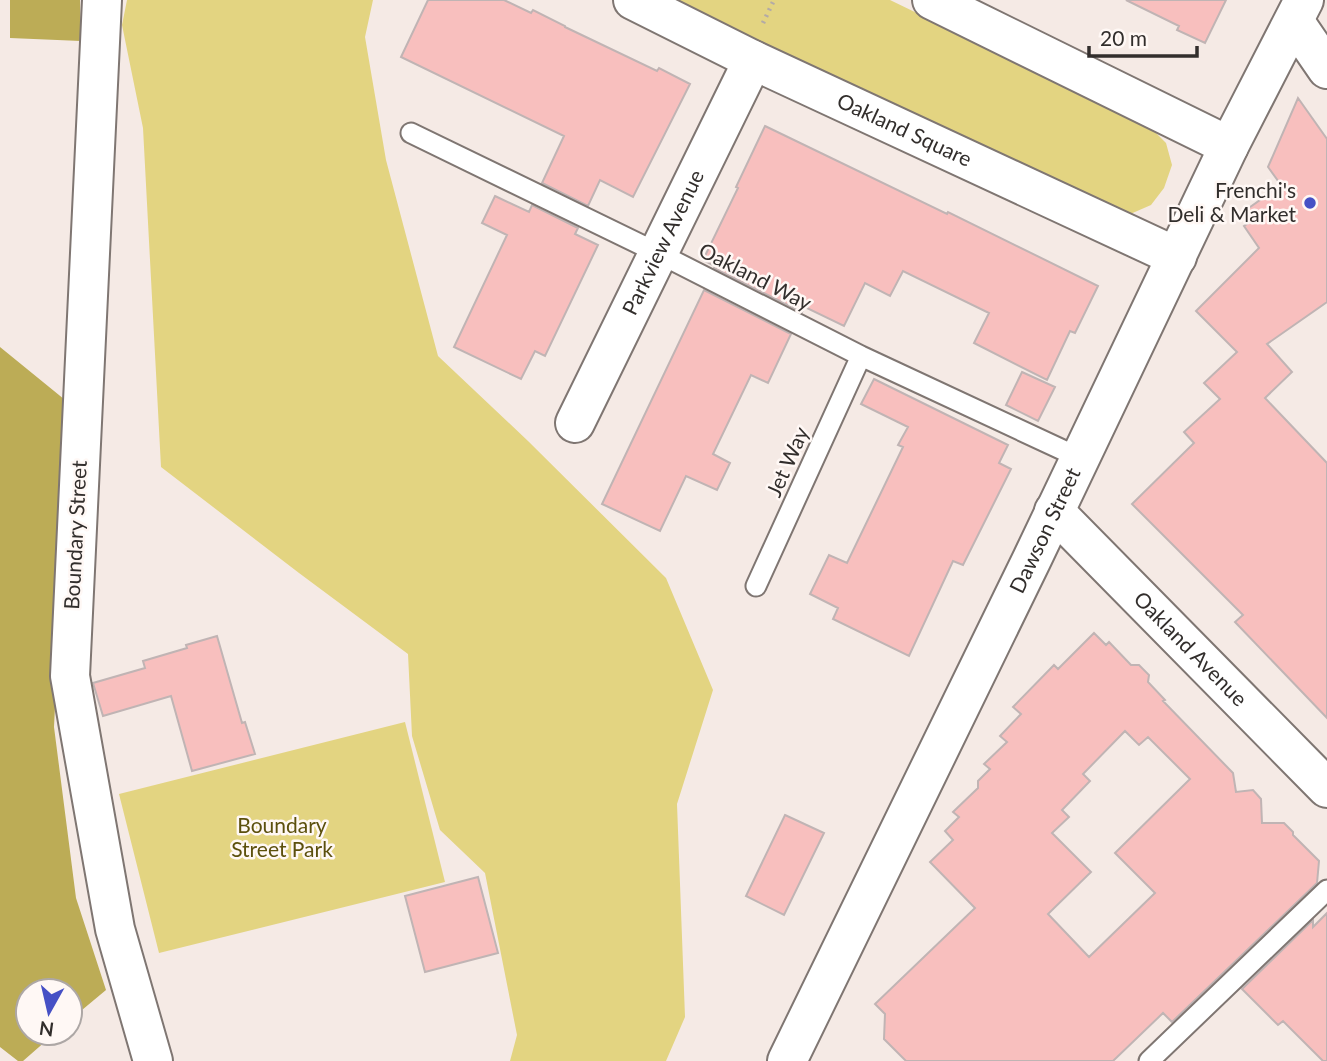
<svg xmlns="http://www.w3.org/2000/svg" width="1327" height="1061" font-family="Lato,sans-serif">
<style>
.green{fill:#e3d481}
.forest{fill:#bcac56}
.building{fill:#f8bfbe;stroke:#c0b4b4;stroke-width:2;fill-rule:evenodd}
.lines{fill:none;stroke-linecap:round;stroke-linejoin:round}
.service-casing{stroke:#7f7672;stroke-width:23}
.minor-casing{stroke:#7f7672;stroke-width:42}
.tertiary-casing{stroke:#7f7672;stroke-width:42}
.path{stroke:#b3aaa6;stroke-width:4.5;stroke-dasharray:2 5;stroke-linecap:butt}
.service{stroke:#fff;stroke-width:19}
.minor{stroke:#fff;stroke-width:38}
.tertiary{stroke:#fff;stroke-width:38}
.poi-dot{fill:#4650c5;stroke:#fff8f5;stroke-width:2.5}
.labels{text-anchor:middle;stroke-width:5;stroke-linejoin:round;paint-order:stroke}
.street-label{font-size:21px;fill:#322e2c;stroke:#fff8f5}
.poi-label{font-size:21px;fill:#322e2c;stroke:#fff8f5;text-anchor:end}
.park-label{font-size:21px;fill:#5c500d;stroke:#fff8f5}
</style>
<rect width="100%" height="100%" fill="#f5eae5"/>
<path class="green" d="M127 0H373L365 37 386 160 438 356 528 441 666 578 713 690 677 804 685 1017 666 1061H510L517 1035 485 873 440 830 412 736 408 654 299 573 161 467 143 128 122 25Z
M665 0H890L1148 125 1166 143 1172 165 1164 188 1151 205 1128 215Z
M405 722 445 882 159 953 119 794Z"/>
<path class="forest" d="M10 0H80L81 41 10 38Z
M0 347 70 404 54 727 76 898 106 990 70 1020V991H28V1033H55L23 1061H18L0 1047Z"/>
<path class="building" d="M428 0H504L531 13 533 10 565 26V27L657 71 659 68 690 84 633 197 600 180 588 206 542 183 564 136 401 57Z
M1126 0H1226L1205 43 1177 30 1179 26Z
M1298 98 1327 139V302L1267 344 1292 372 1265 398 1327 463V718L1235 622 1243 615 1132 504 1194 443 1184 432 1220 399 1204 383 1237 352 1196 311 1259 248 1244 226 1253 220 1246 210 1281 185 1268 167Z
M765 126 947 214 948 212 1098 286 1075 333 1070 331 1047 380 974 343 989 313 903 271 890 296 865 283 844 326 805 307 802 312 714 268 715 266 703 260 738 188 736 187Z
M495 196 529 212 532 205 578 228 575 234 598 245 545 356 535 351 521 379 454 347 507 235 482 223Z
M704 290 791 334 768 383 751 375 713 454 730 463 717 490 686 476 660 531 602 504Z
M1022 372 1055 387 1038 421 1006 405Z
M874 379 1008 445 999 463 1011 469 963 565 953 561 909 656 833 619 838 608 810 594 829 555 847 563 903 447 898 445 908 427 861 404Z
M1094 633 1106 645 1109 642 1131 665H1139L1149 675 1148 682 1165 700 1163 701 1233 773 1236 792 1253 790 1261 799 1262 823H1284L1293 832V835L1319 861 1317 883 1172 1022 1163 1013 1113 1061H906L884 1039 885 1014 875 1004 975 908 930 862 953 840 945 831 959 817 953 812 978 788V781L990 769 984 764 1007 742 1000 736 1021 714 1013 707 1054 665 1058 669ZM1125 731 1139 745 1148 737 1190 779 1115 853 1155 893 1089 957 1048 914 1091 872 1052 833 1069 817 1062 810 1090 781 1083 774Z
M217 636 242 723 245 722 255 754 192 771 171 696 103 716 93 683 145 668 143 661 187 648 186 645Z
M785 815 824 833 784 915 746 896Z
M478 877 498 953 425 972 405 896Z
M1327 913V1061H1323L1283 1021 1278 1025 1242 989 1313 920V927Z"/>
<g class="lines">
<defs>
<path id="service" d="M411 133 658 253 861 356 1080 458
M756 586 861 356
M1149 1061 1327 890"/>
<g id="minor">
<path d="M102 0 70 676 115 929 153 1061"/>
<path id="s1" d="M633 0 753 60 1177 257"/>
<path d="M932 0 1229 146"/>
<path d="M1294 21 1327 69"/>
<path id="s2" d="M575 423 753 60"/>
<path id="s3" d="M1054 511 1327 788"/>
</g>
<g id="tertiary">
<path id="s4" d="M787 1061 1032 559 1229 146 1304 0"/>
</g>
</defs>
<use href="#service" class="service-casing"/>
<use href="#minor" class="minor-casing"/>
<use href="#tertiary" class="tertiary-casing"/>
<path class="path" d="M763 23 774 0"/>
<use href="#service" class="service"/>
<use href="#minor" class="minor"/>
<use href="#tertiary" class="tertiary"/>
</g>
<circle class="poi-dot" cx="1310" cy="203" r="7"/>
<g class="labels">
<g class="street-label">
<text dy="7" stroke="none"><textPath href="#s1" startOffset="301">Oakland Square</textPath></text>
<text dy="7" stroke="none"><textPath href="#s2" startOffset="201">Parkview Avenue</textPath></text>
<text transform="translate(755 277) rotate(27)" y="7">Oakland Way</text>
<text transform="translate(788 462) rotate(-66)" y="7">Jet Way</text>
<text dy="7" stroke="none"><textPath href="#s4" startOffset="590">Dawson Street</textPath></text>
<text transform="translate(76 535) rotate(-87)" y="7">Boundary Street</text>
<text dy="7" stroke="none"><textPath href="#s3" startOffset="194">Oakland Avenue</textPath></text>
</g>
<g class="poi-label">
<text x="1296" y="198">Frenchi's<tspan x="1296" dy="24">Deli &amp; Market</tspan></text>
</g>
<g class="park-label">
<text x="282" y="833">Boundary<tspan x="282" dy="24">Street Park</tspan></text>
</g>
</g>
<g transform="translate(49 1012) rotate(188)"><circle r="33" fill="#fff8f5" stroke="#ada7a5" stroke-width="2"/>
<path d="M0-5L12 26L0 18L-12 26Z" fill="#4650c5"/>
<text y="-10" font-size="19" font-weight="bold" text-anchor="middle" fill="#322e2c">N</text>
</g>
<path d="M1089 46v10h108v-10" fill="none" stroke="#322e2c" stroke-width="3.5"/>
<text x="1100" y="46" font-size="21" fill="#322e2c" stroke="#fff8f5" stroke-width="5" paint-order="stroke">20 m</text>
</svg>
